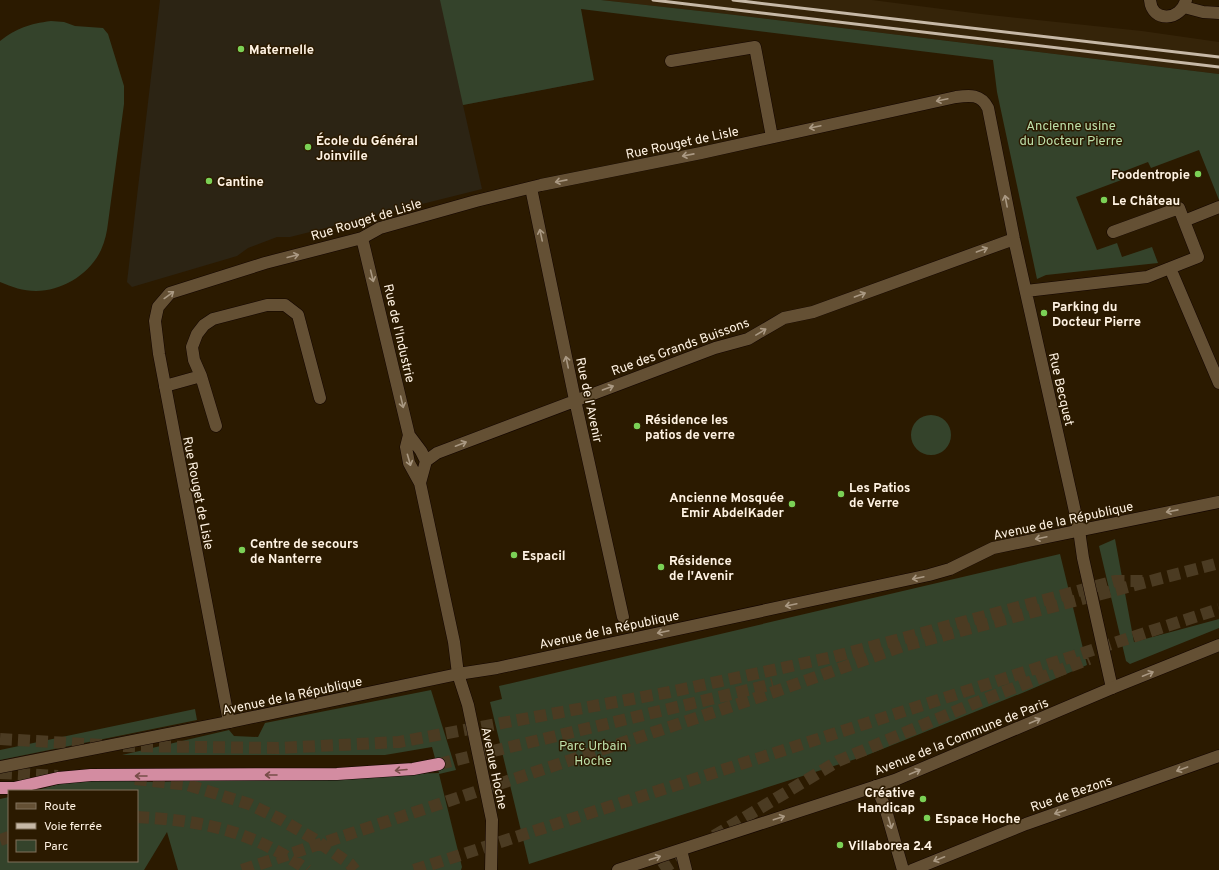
<svg xmlns="http://www.w3.org/2000/svg" width="1219" height="870" font-family="Overpass,sans-serif">
<style>
.built{fill:#352409}
.education{fill:#2c2414}
.green{fill:#34432b}
.lines{fill:none;stroke-linecap:round;stroke-linejoin:round}
.motorway-tunnel{stroke:#4b3b22;stroke-width:12;stroke-dasharray:12 6;stroke-linecap:butt}
.pedestrian-casing{stroke:#130500;stroke-width:13}
.minor-casing{stroke:#130500;stroke-width:13}
.tertiary-casing{stroke:#130500;stroke-width:13}
.secondary-casing{stroke:#130500;stroke-width:13}
.motorway-casing{stroke:#130500;stroke-width:13}
.pedestrian{stroke:#645034;stroke-width:12}
.minor{stroke:#645034;stroke-width:12}
.tertiary{stroke:#645034;stroke-width:12}
.secondary{stroke:#645034;stroke-width:12}
.motorway{stroke:#d38ca1;stroke-width:12}
.rail{stroke:#c6b8a6;stroke-width:3}
.oneway{stroke:#aa9983}
.oneway2{stroke:#774d48}
.poi-dot{fill:#7bd156;stroke:#2b1a00;stroke-width:1.5}
.labels{text-anchor:middle;stroke-width:3;stroke-linejoin:round;paint-order:stroke}
.poi-label{font-size:13px;font-weight:bold;fill:#fff3e3;stroke:#2b1a00;text-anchor:start}
.park-label{font-size:13px;fill:#bde0aa;stroke:#2b1a00}
.street-label{font-size:13px;fill:#fff3e3;stroke:#2b1a00}
</style>
<rect width="100%" height="100%" fill="#2b1a00"/>
<path class="built" d="M601 0H872L981 14 1142 31 1219 42V74L727 14Z"/>
<path class="education" d="M160 0H505L594 80 463 105 482 189 290 237H277L248 248 237 256 132 287 127 282Z"/>
<path class="green" d="M440 0H601L727 14 1219 74V200L1199 150 1151 168 1148 162 1122 172 1124 179 1076 197 1097 250 1117 243 1122 257 1152 247 1158 263 1046 275 1037 279 997 92 993 60 581 9 594 80 463 105Z
M51 21 64 22 75 26 103 28 108 34 124 86V104L108 223C107 232 105 241 101 250 90 274 62 291 36 291 23 291 12 287 0 282V41C17 28 29 24 51 21Z
M911 435a20 20 0 1 1 40 0a20 20 0 1 1-40 0Z
M1115 539 1134 642 1219 619V628L1130 664 1126 661 1099 546Z
M1060 554 1087 665 1027 691 865 756 529 864 490 702 502 699 499 686Z
M431 690 456 770 439 774 462 867 461 870H178L167 832 144 870H0V799L9 797V861H137V791H34L78 779 153 782 439 773 432 747 385 755H122L229 730 234 736 258 737 265 723Z
M195 709 197 720 0 760V750Z"/>
<g class="lines">
<path class="motorway-tunnel" d="M0 739 103 745
M123 746 278 748 399 742 670 692 833 657 1115 581H1147
M439 764 773 684
M0 773 58 776
M135 779 188 785 249 804 280 819 314 839 350 864 355 870
M137 817C192 820 236 827 284 855 292 860 300 864 307 870
M714 836 838 761 975 703 1089 659
M0 840 9 837
M242 870 774 692 903 646 1219 563
M414 870 1219 609
M661 870 690 851"/>
<defs>
<path id="pedestrian" d="M165 386 201 376
M216 426 201 376 194 360 192 347 197 334 204 325 213 319 267 305H285L298 315 320 398"/>
<path id="minor" d="M1150 0C1152 23 1181 21 1186 0
M1184 7 1203 12 1219 13
M671 61 755 47 772 137
M531 188 575 400 623 617
M1113 232 1179 208 1184 221
M362 238 409 435 421 451 426 461 420 483
M1170 268 1219 383
M1026 291 1147 277 1198 257 1184 221 1219 207
M409 435 406 447 409 463 420 483 454 642 458 674
M426 461 437 453 715 348 748 339 784 318 813 312 1014 239
M229 722 159 354 155 321 158 307 170 293 265 263 362 238 380 228 476 201 541 185 701 153 956 97C970 95 981 94 988 108L1014 239 1072 498 1079 530 1083 558 1112 688
M876 786 885 807 903 870
M681 850 686 870
M912 870 1026 824 1219 756"/>
<path id="tertiary" d="M458 674 468 705 492 820 491 870"/>
<path id="secondary" d="M0 767 229 722 458 674 497 668 929 575 950 569 993 548 1219 502
M618 870 895 780 1112 688 1219 645"/>
<path id="motorway" d="M0 788H14L58 778 91 775 337 774 413 769 439 764"/>
</defs>
<use href="#pedestrian" class="pedestrian-casing"/>
<use href="#minor" class="minor-casing"/>
<use href="#tertiary" class="tertiary-casing"/>
<use href="#secondary" class="secondary-casing"/>
<use href="#motorway" class="motorway-casing"/>
<use href="#pedestrian" class="pedestrian"/>
<use href="#minor" class="minor"/>
<use href="#tertiary" class="tertiary"/>
<use href="#secondary" class="secondary"/>
<use href="#motorway" class="motorway"/>
<path class="rail" d="M653 0 1219 67
M733 0 1219 57"/>
</g>
<defs><path id="oneway-shaft" d="M-6 0H5M1.5-3L5.5 0L1.5 3" fill="none" stroke-width="1.6" stroke-linecap="round" stroke-linejoin="round"/></defs>
<g class="oneway">
<use href="#oneway-shaft" transform="translate(942 100) rotate(168)"/>
<use href="#oneway-shaft" transform="translate(815 127) rotate(168)"/>
<use href="#oneway-shaft" transform="translate(688 155) rotate(169)"/>
<use href="#oneway-shaft" transform="translate(561 181) rotate(169)"/>
<use href="#oneway-shaft" transform="translate(1006 201) rotate(-101)"/>
<use href="#oneway-shaft" transform="translate(541 235) rotate(-102)"/>
<use href="#oneway-shaft" transform="translate(982 250) rotate(-20)"/>
<use href="#oneway-shaft" transform="translate(293 256) rotate(-14)"/>
<use href="#oneway-shaft" transform="translate(372 276) rotate(76)"/>
<use href="#oneway-shaft" transform="translate(169 295) rotate(-36)"/>
<use href="#oneway-shaft" transform="translate(860 295) rotate(-20)"/>
<use href="#oneway-shaft" transform="translate(761 332) rotate(-31)"/>
<use href="#oneway-shaft" transform="translate(567 362) rotate(-102)"/>
<use href="#oneway-shaft" transform="translate(608 388) rotate(-20)"/>
<use href="#oneway-shaft" transform="translate(402 402) rotate(77)"/>
<use href="#oneway-shaft" transform="translate(461 444) rotate(-21)"/>
<use href="#oneway-shaft" transform="translate(409 460) rotate(74)"/>
<use href="#oneway-shaft" transform="translate(1172 511) rotate(169)"/>
<use href="#oneway-shaft" transform="translate(1041 538) rotate(168)"/>
<use href="#oneway-shaft" transform="translate(918 578) rotate(168)"/>
<use href="#oneway-shaft" transform="translate(791 605) rotate(168)"/>
<use href="#oneway-shaft" transform="translate(663 632) rotate(168)"/>
<use href="#oneway-shaft" transform="translate(1148 674) rotate(-22)"/>
<use href="#oneway-shaft" transform="translate(1035 721) rotate(-23)"/>
<use href="#oneway-shaft" transform="translate(1182 769) rotate(160)"/>
<use href="#oneway-shaft" transform="translate(915 772) rotate(-23)"/>
<use href="#oneway-shaft" transform="translate(1060 812) rotate(161)"/>
<use href="#oneway-shaft" transform="translate(779 818) rotate(-18)"/>
<use href="#oneway-shaft" transform="translate(890 823) rotate(74)"/>
<use href="#oneway-shaft" transform="translate(655 858) rotate(-18)"/>
<use href="#oneway-shaft" transform="translate(939 859) rotate(158)"/>
</g>
<g class="oneway2">
<use href="#oneway-shaft" transform="translate(401 770) rotate(175)"/>
<use href="#oneway-shaft" transform="translate(271 775) rotate(-180)"/>
<use href="#oneway-shaft" transform="translate(141 776) rotate(-180)"/>
</g>
<g class="poi-dot">
<circle cx="241" cy="49" r="4"/>
<circle cx="308" cy="147" r="4"/>
<circle cx="1198" cy="174" r="4"/>
<circle cx="209" cy="181" r="4"/>
<circle cx="1104" cy="200" r="4"/>
<circle cx="1044" cy="313" r="4"/>
<circle cx="637" cy="426" r="4"/>
<circle cx="841" cy="494" r="4"/>
<circle cx="792" cy="504" r="4"/>
<circle cx="242" cy="550" r="4"/>
<circle cx="514" cy="555" r="4"/>
<circle cx="661" cy="567" r="4"/>
<circle cx="923" cy="799" r="4"/>
<circle cx="927" cy="818" r="4"/>
<circle cx="840" cy="845" r="4"/>
</g>
<g class="labels">
<g class="poi-label">
<text x="249" y="54">Maternelle</text>
<text x="316" y="145">École du Général<tspan x="316" dy="15">Joinville</tspan></text>
<text x="1190" y="179" text-anchor="end">Foodentropie</text>
<text x="217" y="186">Cantine</text>
<text x="1112" y="205">Le Château</text>
<text x="1052" y="311">Parking du<tspan x="1052" dy="15">Docteur Pierre</tspan></text>
<text x="645" y="424">Résidence les<tspan x="645" dy="15">patios de verre</tspan></text>
<text x="849" y="492">Les Patios<tspan x="849" dy="15">de Verre</tspan></text>
<text x="784" y="502" text-anchor="end">Ancienne Mosquée<tspan x="784" dy="15">Emir AbdelKader</tspan></text>
<text x="250" y="548">Centre de secours<tspan x="250" dy="15">de Nanterre</tspan></text>
<text x="522" y="560">Espacil</text>
<text x="669" y="565">Résidence<tspan x="669" dy="15">de l'Avenir</tspan></text>
<text x="915" y="797" text-anchor="end">Créative<tspan x="915" dy="15">Handicap</tspan></text>
<text x="935" y="823">Espace Hoche</text>
<text x="848" y="850">Villaborea 2.4</text>
</g>
<g class="park-label">
<text x="1071" y="130">Ancienne usine<tspan x="1071" dy="15">du Docteur Pierre</tspan></text>
<text x="593" y="750">Parc Urbain<tspan x="593" dy="15">Hoche</tspan></text>
</g>
<g class="street-label">
<text transform="translate(682 142) rotate(-12)" y="5">Rue Rouget de Lisle</text>
<text transform="translate(366 219) rotate(-17)" y="5">Rue Rouget de Lisle</text>
<text transform="translate(400 333) rotate(77)" y="5">Rue de l'Industrie</text>
<text transform="translate(680 346) rotate(-20)" y="5">Rue des Grands Buissons</text>
<text transform="translate(1062 389) rotate(77)" y="5">Rue Becquet</text>
<text transform="translate(590 400) rotate(78)" y="5">Rue de l'Avenir</text>
<text transform="translate(199 493) rotate(79)" y="5">Rue Rouget de Lisle</text>
<text transform="translate(1063 520) rotate(-12)" y="5">Avenue de la République</text>
<text transform="translate(609 629) rotate(-12)" y="5">Avenue de la République</text>
<text transform="translate(292 695) rotate(-12)" y="5">Avenue de la République</text>
<text transform="translate(961 736) rotate(-22)" y="5">Avenue de la Commune de Paris</text>
<text transform="translate(495 768) rotate(78)" y="5">Avenue Hoche</text>
<text transform="translate(1071 793) rotate(-19)" y="5">Rue de Bezons</text>
</g>
</g>
<rect x="8" y="790" width="130" height="72" fill="#2b1a00" stroke="#80715b"/>
<rect x="16" y="803" width="20" height="6" fill="#645034" stroke="#80715b"/>
<text x="44" y="810" font-size="12" fill="#fff3e3">Route</text>
<rect x="16" y="823" width="20" height="6" fill="#c6b8a6" stroke="#80715b"/>
<text x="44" y="830" font-size="12" fill="#fff3e3">Voie ferrée</text>
<rect x="16" y="840" width="20" height="12" fill="#34432b" stroke="#80715b"/>
<text x="44" y="850" font-size="12" fill="#fff3e3">Parc</text>
</svg>
